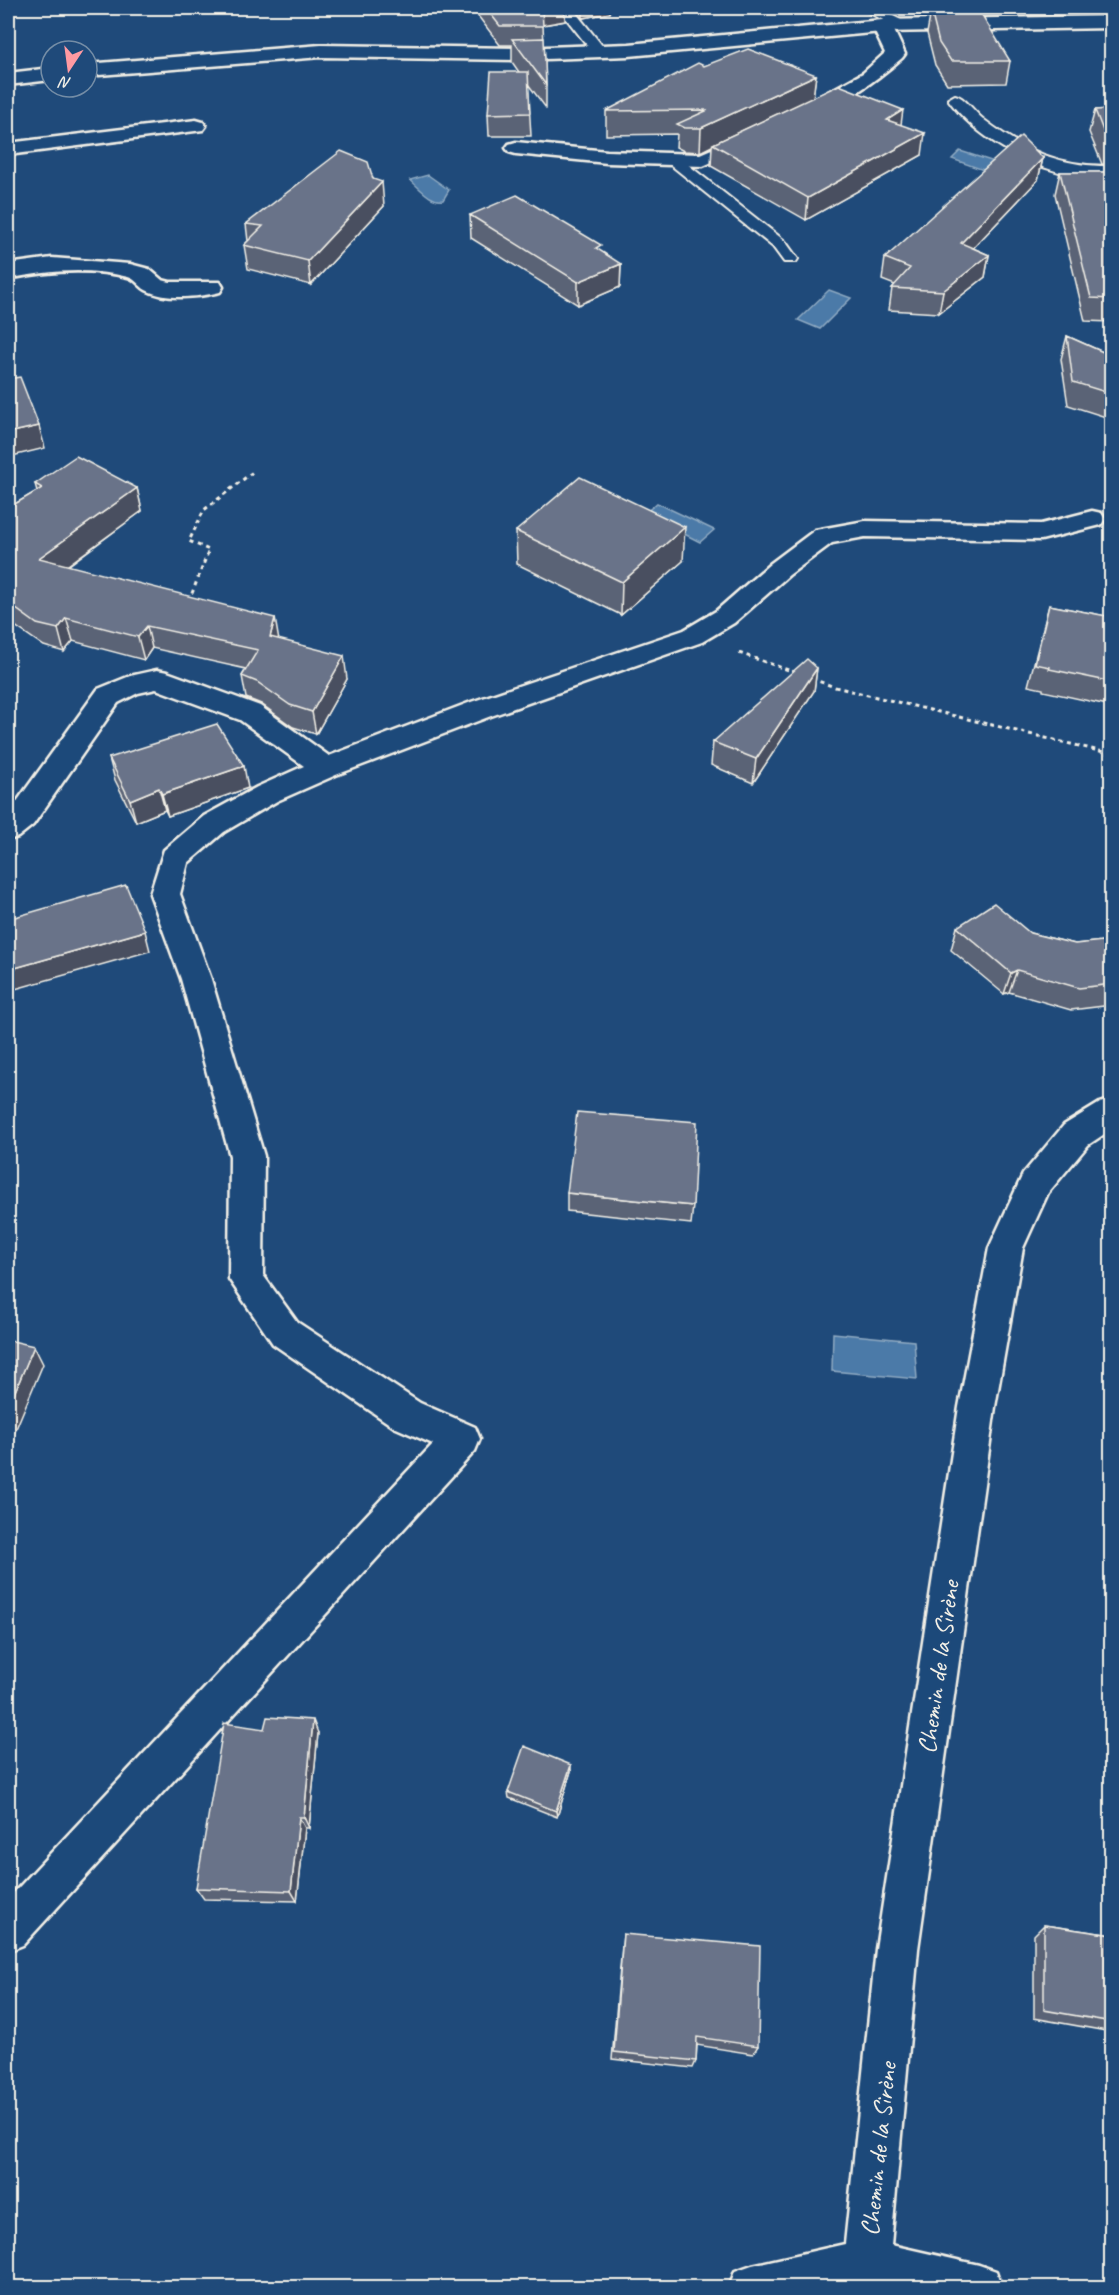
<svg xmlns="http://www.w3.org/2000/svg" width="1119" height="2295" font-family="Caveat,sans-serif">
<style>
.water{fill:#4c7aa8;stroke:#8faac2;stroke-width:1.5}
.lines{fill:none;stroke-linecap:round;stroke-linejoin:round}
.service-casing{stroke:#f4f1e8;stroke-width:4}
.minor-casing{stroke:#f4f1e8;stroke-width:5}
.tertiary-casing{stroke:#f4f1e8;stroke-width:5}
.path{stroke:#f4f1e8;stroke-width:3;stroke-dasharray:4 4;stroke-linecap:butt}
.service{fill:#1f4a7a;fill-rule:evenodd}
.minor{fill:#1f4a7a;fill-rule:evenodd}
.tertiary{fill:#1f4a7a;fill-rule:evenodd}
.wall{fill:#5a6376;stroke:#f4f1e8;stroke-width:1.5}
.shaded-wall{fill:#4a5060;stroke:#f4f1e8;stroke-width:1.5}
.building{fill:#697389;stroke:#f4f1e8;stroke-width:1.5}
.labels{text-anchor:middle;stroke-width:4.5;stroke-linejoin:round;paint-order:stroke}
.street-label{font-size:26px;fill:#f4f1e8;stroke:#1f4a7a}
</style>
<rect width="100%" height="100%" fill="#1f4a7a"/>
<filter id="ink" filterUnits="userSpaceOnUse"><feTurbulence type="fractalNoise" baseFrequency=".0167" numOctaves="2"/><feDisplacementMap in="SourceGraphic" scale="12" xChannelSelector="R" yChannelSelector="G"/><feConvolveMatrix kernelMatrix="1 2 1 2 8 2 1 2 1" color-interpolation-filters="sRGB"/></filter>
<g filter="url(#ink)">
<path class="water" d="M960 151 1001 164 992 173 952 159Z
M428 175 449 190 443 200C430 202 420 188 410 180Z
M829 290 851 298 820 329 798 320Z
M657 503 714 530 700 542 663 523 630 526Z
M833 1333 914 1341 917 1379 832 1371Z"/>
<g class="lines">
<defs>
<path id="service" d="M558 8H572L604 48V54H594Z
M860 8H877L911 25 909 28H899Z
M955 95C965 97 974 112 983 119 1023 150 1060 167 1112 166V176C1099 176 1086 176 1074 175 1029 168 974 136 948 99Z
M672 154 677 156 785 241 798 259 796 262H784L773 247 667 162 664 159Z"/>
<path id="minor" d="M882 20 892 26 905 54 902 58C884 74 826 120 803 114L800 110 803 106 863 73 885 53 872 26Z
M196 120 203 122 206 126 203 130 8 155V143Z
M753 131 760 133 763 137 760 141 703 166 607 163 516 154 509 152 506 148 509 144 516 142 607 151 700 154Z
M52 258 130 264 149 269 162 280 170 282H220L223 287 220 292C199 297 166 301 146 290 139 286 136 279 128 277 88 267 46 271 8 279V264Z
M1092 511 1101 513 1105 519 1101 525 1041 540 865 537 832 543 789 575 734 623 702 642 491 716 336 775 277 801 224 832 188 863 180 894 211 979 264 1156 263 1275 297 1322 420 1403 475 1427 480 1439 475 1451 23 1945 8 1951V1899L433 1444 394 1427 273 1344 229 1279 230 1156 181 979 150 894 164 850 204 816 257 787 304 766 240 720 156 689 138 693 118 703 33 825 18 837 8 840V814L98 689 130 676 157 670 167 672 260 706 329 756 471 702 684 630 716 611 771 563 815 530 865 521 1041 524Z
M1112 1099V1129L1088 1145 1048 1193 1023 1248 995 1407 918 1949 891 2245 979 2265 996 2271 1002 2288H729L735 2271 752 2265 845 2244 876 1949 959 1407 989 1248 1023 1174 1064 1125 1100 1103Z"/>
<path id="tertiary" d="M1112 16V28L882 32 629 56 518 60 321 57 87 76V64L321 45 518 48 629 44 882 20Z
M51 68V80L8 85V73Z"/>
</defs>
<use href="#service" class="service-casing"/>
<use href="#minor" class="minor-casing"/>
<use href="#tertiary" class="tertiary-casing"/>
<path class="path" d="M189 601 209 550 189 541 204 510 254 471
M739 653 797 673
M812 679 835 687 1112 754"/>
<use href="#service" class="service"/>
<use href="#minor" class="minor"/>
<use href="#tertiary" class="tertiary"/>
</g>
<path class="wall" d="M364 8H401L364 10Z
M472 8H565V21L543 25 546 85V108L528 84 531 136H489L488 114 519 72 512 62V45H500Z
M574 8H610V13L583 18Z
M921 8H967V10L1010 61 1006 83 947 84 935 65 927 33 930 17H923Z
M704 66 816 75 813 97 901 125 922 155 806 220 711 166 712 146 700 152 684 151 676 147 677 134 606 135V111Z
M1112 109V322L1085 321 1055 194 1060 172H1109L1110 165 1102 164 1089 132 1095 110Z
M1043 158 1038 180 973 248 989 255 985 277 939 313 889 310 892 288 895 285 882 280 885 258Z
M373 179 384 206 311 285 248 269 244 245 248 241 246 224Z
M470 215 621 264 620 287 578 305 471 238Z
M1067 336 1112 356V419L1068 405 1061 359Z
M35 484 137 488 142 511 68 566 278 639 347 679 316 734 293 727 261 704 246 698 242 676 246 669 152 648 144 660 73 641 64 652 44 646 8 621V508L37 491Z
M516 531 683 561 621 615 517 564Z
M1049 605 1112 617V706L1043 691V689L1028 686Z
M817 668 814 691 753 783 711 765 713 742Z
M109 758 248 788 168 816 165 810 136 822 115 780Z
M957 927 1030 933 1075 944 1112 940V1005L1071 1010 1009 992 1004 994 951 950Z
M567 1193 693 1206 691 1224 567 1211Z
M264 1729 318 1733 309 1828H305L297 1901 204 1899 196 1888Z
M571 1771 557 1817 509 1798 508 1792Z
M1044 1925 1112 1935V2032L1034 2018V1935Z
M623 1934 758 2046 753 2054 697 2045 696 2061 693 2068 612 2059Z"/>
<path class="shaded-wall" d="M542 8H565V21L542 25Z
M583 8H610V13L583 18Z
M816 75 813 98 713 144 712 146 700 152 701 128Z
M903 110 900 132 887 120Z
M925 133 922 155 806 220 808 198Z
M1043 158 1038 180 957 265 961 243Z
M382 182 384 206 311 285 308 261Z
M989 255 985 277 939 313 943 291Z
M621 264 620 287 578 305V282Z
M39 426 45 448 8 457V433Z
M137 488 142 511 46 581 39 558Z
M685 527 683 561 621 615 622 582Z
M66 618 73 641 64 652 58 629Z
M275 618 279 641 270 637Z
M147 626 152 648 144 660 138 637Z
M344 656 347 679 316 734 312 712Z
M817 668 814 691 753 783 756 759Z
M244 766 248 788 168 816 162 794Z
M159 788 165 810 136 822 130 800Z
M145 931 150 951 8 991V970Z
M1017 970 1009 992 1004 994 1011 973Z
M34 1346 43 1364 10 1443 8 1438V1408Z
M313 1720 318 1733 309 1828 304 1817Z
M571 1765V1771L557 1817 556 1811Z
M299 1817 305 1828 297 1901 291 1891Z"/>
<path class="building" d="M486 8H542L543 26H500Z
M979 10 1010 61H951L939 43 931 11Z
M544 38 546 85 512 39Z
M748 49 816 75 701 128H685L677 124 708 110 606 111 698 63 704 66Z
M491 72H528L530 113 488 114Z
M839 85 903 110 887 120 925 133 808 198 713 144Z
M1112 109V142L1107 141 1095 110Z
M1021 136 1043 158 961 243 989 255 943 291 892 288 910 268 885 258Z
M341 151 368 162 373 179 382 182 308 261 244 245 263 226 246 224Z
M1060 172H1112V299L1091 298Z
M517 195 601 245 596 248 621 264 578 282 470 215Z
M1067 336 1112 356V394L1073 382Z
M20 377 39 426 8 433V379Z
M76 456 137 488 39 558 275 618 270 637 344 656 312 712 290 705 257 682 242 676 258 650 147 626 138 637 66 618 58 629 37 624 8 603V508L42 488 35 484Z
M580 477 685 527 622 582 516 531Z
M1049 605 1112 617V682L1049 669 1050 667 1035 664Z
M807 659 817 668 756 759 713 742Z
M217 724 244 766 162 794 159 788 130 800 109 758Z
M126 885 145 931 8 970V919Z
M994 903 1030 933 1075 944 1112 940V984L1079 988 1017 970 1011 973 957 927Z
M577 1112 697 1122 693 1206 567 1193Z
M8 1340 34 1346 8 1408Z
M267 1717 313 1720 304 1817H299L291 1891 196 1888 224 1723 264 1729Z
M524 1746 571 1765 556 1811 508 1792Z
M1044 1925 1112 1935V2022L1044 2010Z
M623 1934 760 1946 758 2046 697 2037 696 2061 614 2052Z"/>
</g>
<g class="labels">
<g class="street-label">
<text transform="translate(938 1667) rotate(-82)" y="9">Chemin de la Sirène</text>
<text transform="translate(878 2149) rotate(-84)" y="9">Chemin de la Sirène</text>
</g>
</g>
<rect width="1119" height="2295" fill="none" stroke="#1f4a7a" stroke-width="30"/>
<rect x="15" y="15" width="1089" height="2265" fill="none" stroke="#f4f1e8" stroke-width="2" filter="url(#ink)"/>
<g transform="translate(69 69) rotate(193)"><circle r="28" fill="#1f4a7a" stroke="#748da6" stroke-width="1.5"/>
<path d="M0-4.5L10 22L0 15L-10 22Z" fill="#ff9aa2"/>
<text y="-9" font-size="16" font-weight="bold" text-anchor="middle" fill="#f4f1e8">N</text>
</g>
</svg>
